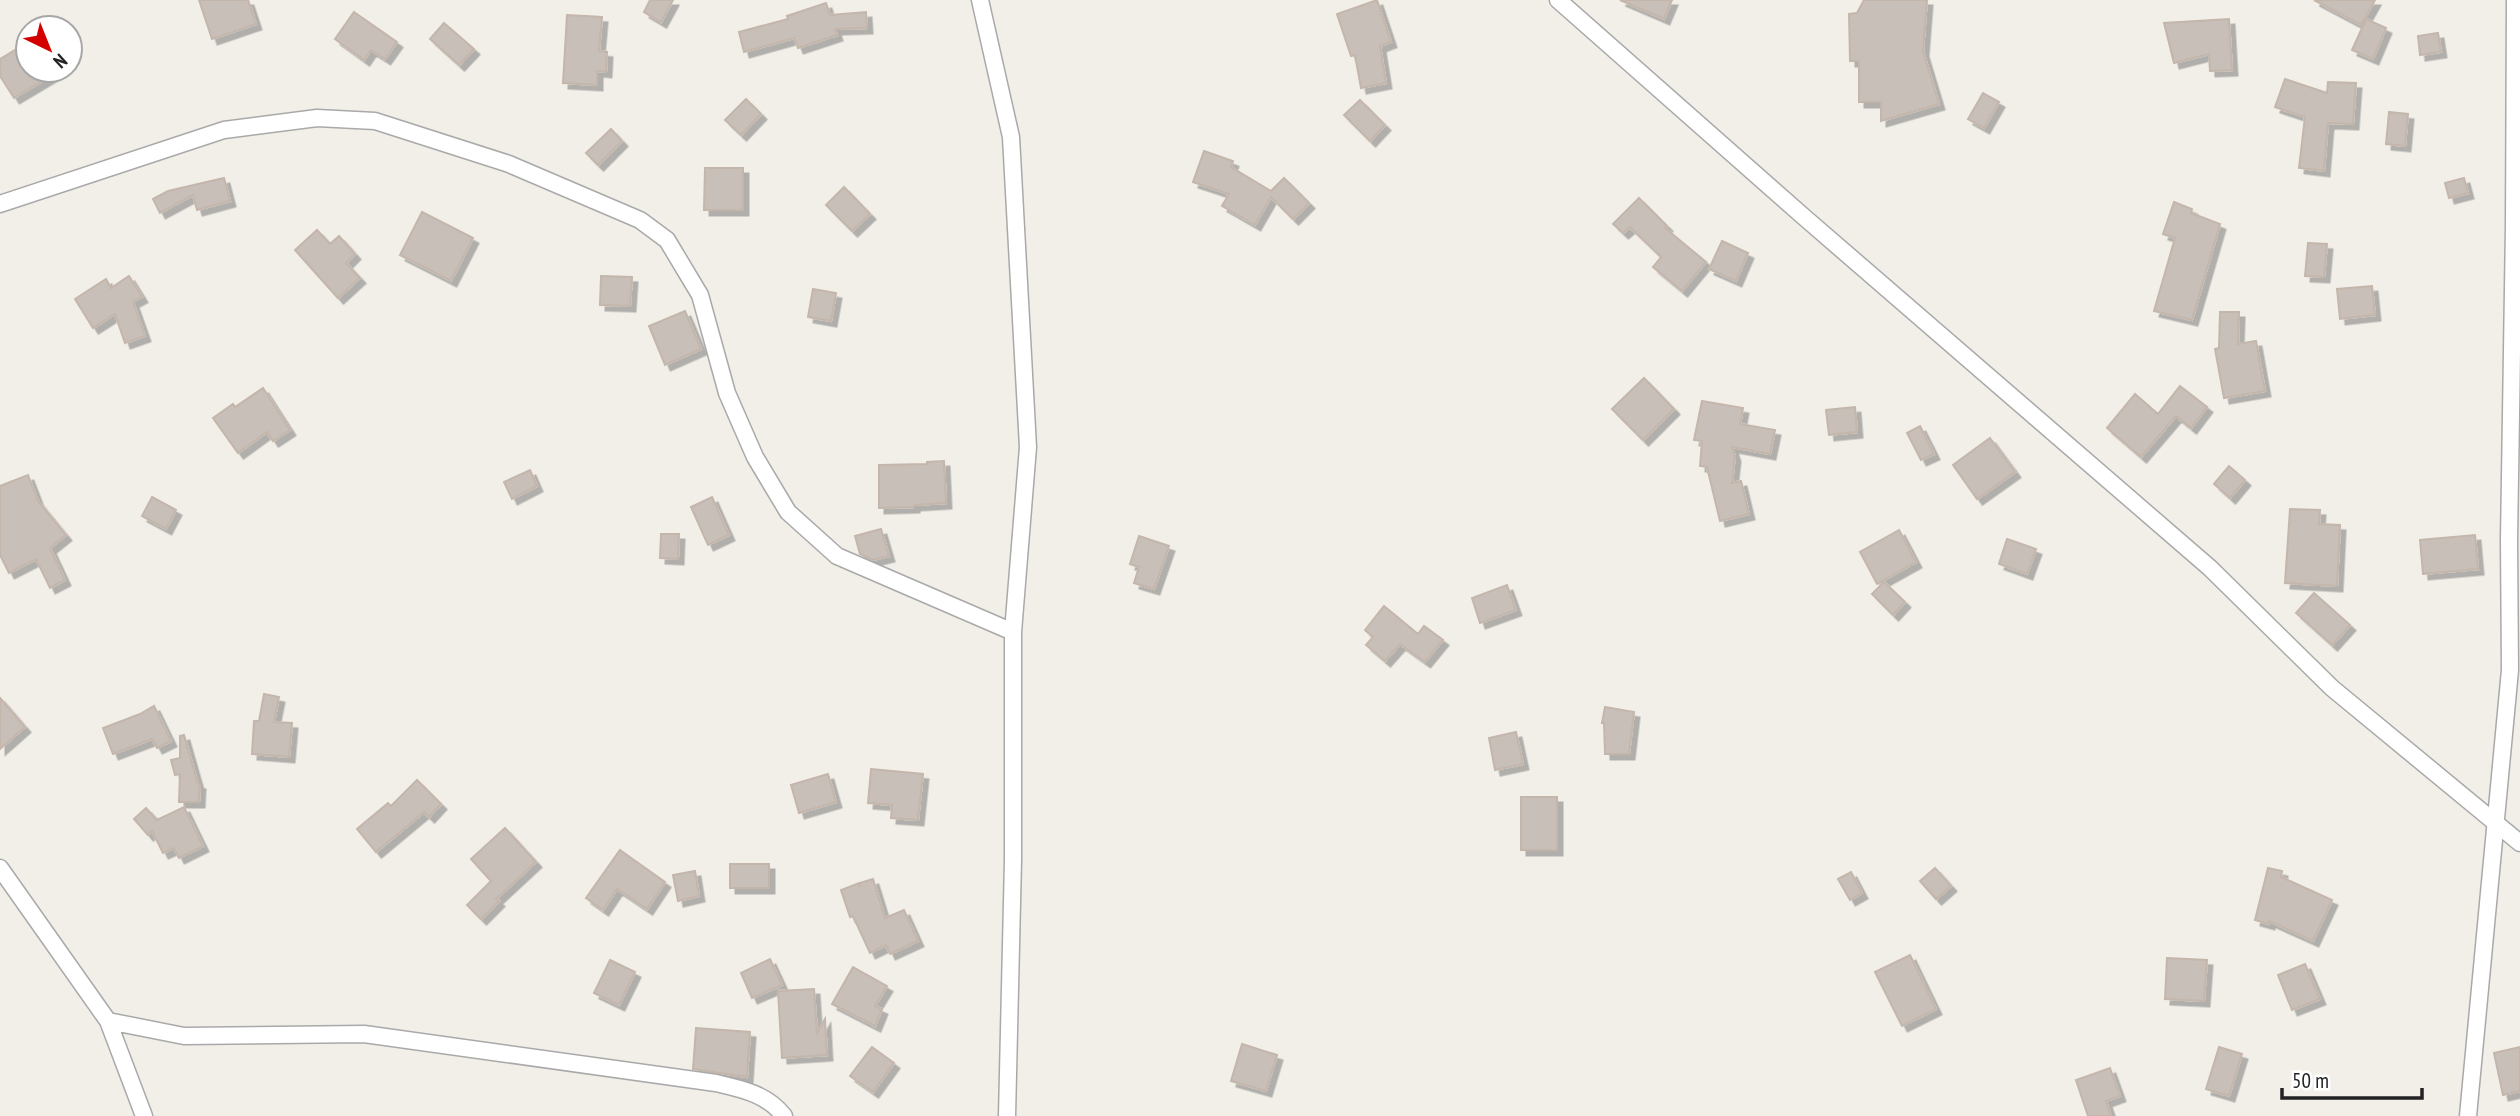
<svg xmlns="http://www.w3.org/2000/svg" width="2520" height="1116" font-family="'PT Sans Narrow',sans-serif">
<style>
.building{fill:#c7bfb8;stroke:#c4b6ab;stroke-width:2;filter:url(#shadow)}
.lines{fill:none;stroke-linecap:round;stroke-linejoin:round}
.minor-casing{stroke:#a9a9a9;stroke-width:19}
.minor{stroke:#fff;stroke-width:16}
</style>
<defs>
<filter id="shadow"><feDropShadow dx="5.5" dy="5.5" stdDeviation="0" flood-color="#0004"/></filter>
</defs>
<rect width="100%" height="100%" fill="#f2efe9"/>
<path class="building" d="M199 0H248L256 24 212 39Z
M650 0H673L661 22 644 12Z
M1377 0 1391 42 1380 46 1386 83 1361 88 1355 55 1351 56 1337 14Z
M1620 0H1672L1664 19Z
M1864 0H1927L1923 51 1939 104 1881 121V102H1859V61H1850L1849 14 1857 13Z
M2314 0H2375L2361 25Z
M826 3 830 15 866 12 867 28 835 29 837 35 798 48 794 38 744 52 739 32 788 19 787 16Z
M354 12 397 42 385 59 371 50 364 60 335 39Z
M567 15 602 17 599 51 607 52 606 72 597 71V85L563 83Z
M2229 19 2232 70 2210 71 2209 54 2174 63 2164 23Z
M2366 19 2386 28 2373 59 2352 50Z
M444 23 474 49 459 65 430 39Z
M2438 33 2441 52 2420 55 2418 36Z
M28 42V70H61L14 98 0 76V59Z
M2285 79 2327 93 2328 82 2356 83 2353 124 2328 123 2324 171 2299 168 2305 117 2275 107Z
M1983 93 1999 102 1984 128 1968 119Z
M746 99 761 114 741 135 725 120Z
M1360 100 1385 125 1370 141 1344 115Z
M2389 112 2408 114 2405 146 2386 144Z
M611 129 622 141 598 165 586 153Z
M1204 151 1233 161 1231 167 1271 191 1284 178 1309 203 1293 219 1271 197 1255 225 1222 206 1229 194 1193 182Z
M705 168H743V210H704Z
M224 178 230 201 197 210 193 195 160 213 153 199 168 191Z
M2464 178 2468 193 2449 198 2445 183Z
M844 187 870 214 852 231 826 205Z
M1639 198 1667 226 1665 228 1706 262 1682 291 1653 267 1661 257 1630 227 1623 233 1613 224Z
M2174 202 2192 209 2191 213 2220 224 2192 320 2154 311 2175 238 2163 234Z
M422 212 473 238 451 281 400 255Z
M317 230 330 244 339 236 355 254 346 263 360 278 338 298 295 250Z
M1722 241 1748 253 1736 281 1709 269Z
M2308 243 2327 244 2324 277 2305 276Z
M129 276 142 297 133 302 145 336 125 343 115 314 93 328 75 299 106 279 111 288Z
M601 276 632 277 630 306 600 305Z
M2372 286 2375 315 2340 319 2337 289Z
M813 289 836 293 831 321 808 317Z
M685 311 701 349 665 365 649 326Z
M2220 312H2239L2238 344 2256 341 2265 391 2224 398 2215 349 2219 348Z
M1644 378 1674 409 1643 440 1612 409Z
M2180 386 2207 407 2191 428 2176 416 2141 457 2107 428 2135 394 2158 414Z
M263 388 290 430 273 441 267 432 238 453 213 418 233 404 235 407Z
M1702 401 1743 408 1740 424 1775 430 1770 454 1732 447 1735 456 1732 483 1741 481 1749 514 1720 521 1707 467 1700 466 1702 441 1694 440Z
M1855 407 1857 432 1829 435 1826 410Z
M1920 426 1934 454 1921 460 1907 433Z
M1990 438 2015 472 1977 499 1953 465Z
M944 461 946 503 914 505V507L879 508V465L927 464V462Z
M2229 466 2245 480 2230 498 2214 484Z
M530 470 537 486 512 499 504 482Z
M28 475 38 501 66 535 50 548 65 580 50 588 36 559 9 573 0 555V486Z
M152 497 176 510 166 529 142 516Z
M712 497 729 535 708 545 691 507Z
M2290 509 2320 510 2319 524 2340 525 2337 586 2285 583Z
M881 529 889 556 873 560 860 554 855 536Z
M1899 530 1916 562 1877 584 1860 552Z
M661 534H679L678 559 660 558Z
M2475 535 2478 569 2423 574 2420 540Z
M1139 536 1169 546 1154 589 1134 583 1139 567 1130 564Z
M2007 539 2036 549 2027 574 1999 564Z
M1884 582 1905 602 1893 615 1872 594Z
M1507 585 1516 610 1480 623 1472 598Z
M2314 593 2350 625 2332 645 2296 613Z
M1384 606 1418 634 1424 626 1443 640 1425 662 1400 644 1385 661 1366 645 1373 637 1365 630Z
M264 694 279 697 274 722 292 723 289 757 252 754 254 721H259Z
M0 698 25 727 0 749Z
M154 706 171 741 157 748 152 739 113 754 103 728 140 714Z
M1605 707 1634 712 1629 754H1605L1604 723H1602Z
M1516 732 1523 764 1495 770 1489 738Z
M184 735 198 784H200L199 802H179L180 774 175 775 171 760 180 758V736Z
M871 769 923 774 918 820 891 818 892 805 868 803Z
M828 774 836 802 799 813 791 785Z
M417 780 441 804 429 817 424 812 376 852 357 829 388 803 391 806Z
M1521 797H1557V850H1521Z
M184 807 203 846 179 858 174 848 163 853 152 831 148 835 134 819 146 808 157 820Z
M505 828 536 862 496 899 499 901 481 919 467 905 491 881 471 859Z
M620 850 665 882 647 909 617 889 603 910 586 898Z
M730 864H769V888H730Z
M1935 868 1951 886 1936 899 1920 881Z
M2268 868 2282 871 2281 877 2332 900 2313 941 2269 921V924L2255 920Z
M695 871 699 896 678 901 673 875Z
M1851 872 1862 893 1850 900 1838 879Z
M873 879 885 918 904 910 918 941 890 954 886 945 870 953 853 916 850 917 841 890 859 883 860 887V883Z
M1910 955 1936 1009 1902 1026 1875 972Z
M2167 958 2207 960 2204 1001 2165 999Z
M770 959 782 985 752 998 741 973Z
M610 960 635 972 619 1005 594 993Z
M2305 964 2320 999 2292 1010 2278 975Z
M853 967 887 986 875 1006 882 1009 875 1026 832 1004Z
M814 989 817 1033 825 1019 827 1055 782 1058 778 991Z
M696 1028 750 1032 747 1077 693 1069Z
M1242 1044 1277 1055 1266 1091 1231 1081Z
M872 1047 894 1063 873 1092 850 1076Z
M2219 1047 2242 1054 2229 1096 2206 1089Z
M2520 1047V1091L2503 1095 2494 1053Z
M2110 1068 2120 1096 2106 1101 2111 1116H2088L2076 1080Z"/>
<g class="lines">
<defs>
<path id="minor" d="M980 0 1011 137 1028 447 1013 632V860L1007 1116
M1558 0 1804 217 2210 568 2332 688 2520 843
M0 204 224 130 317 118 375 121 509 164 640 220 667 240 700 295 727 393 755 457 788 512 837 556 1013 632
M0 868 108 1021 144 1116
M108 1021 184 1036 364 1034 716 1083C742 1089 767 1094 784 1116
M2468 1116 2510 670 2509 540 2514 226 2515 0"/>
</defs>
<use href="#minor" class="minor-casing"/>
<use href="#minor" class="minor"/>
</g>
<g transform="translate(49 49) rotate(137)"><circle r="33" fill="#ffffff" stroke="#a7a7a7" stroke-width="2"/>
<path d="M0-5L12 26L0 18L-12 26Z" fill="#d40000"/>
<text y="-10" font-size="19" font-weight="bold" text-anchor="middle" fill="#222222">N</text>
</g>
<path d="M2282 1088v10h140v-10" fill="none" stroke="#222222" stroke-width="3.5"/>
<text x="2292" y="1088" font-size="21" fill="#222222" stroke="#ffffff" stroke-width="5" paint-order="stroke">50 m</text>
</svg>
